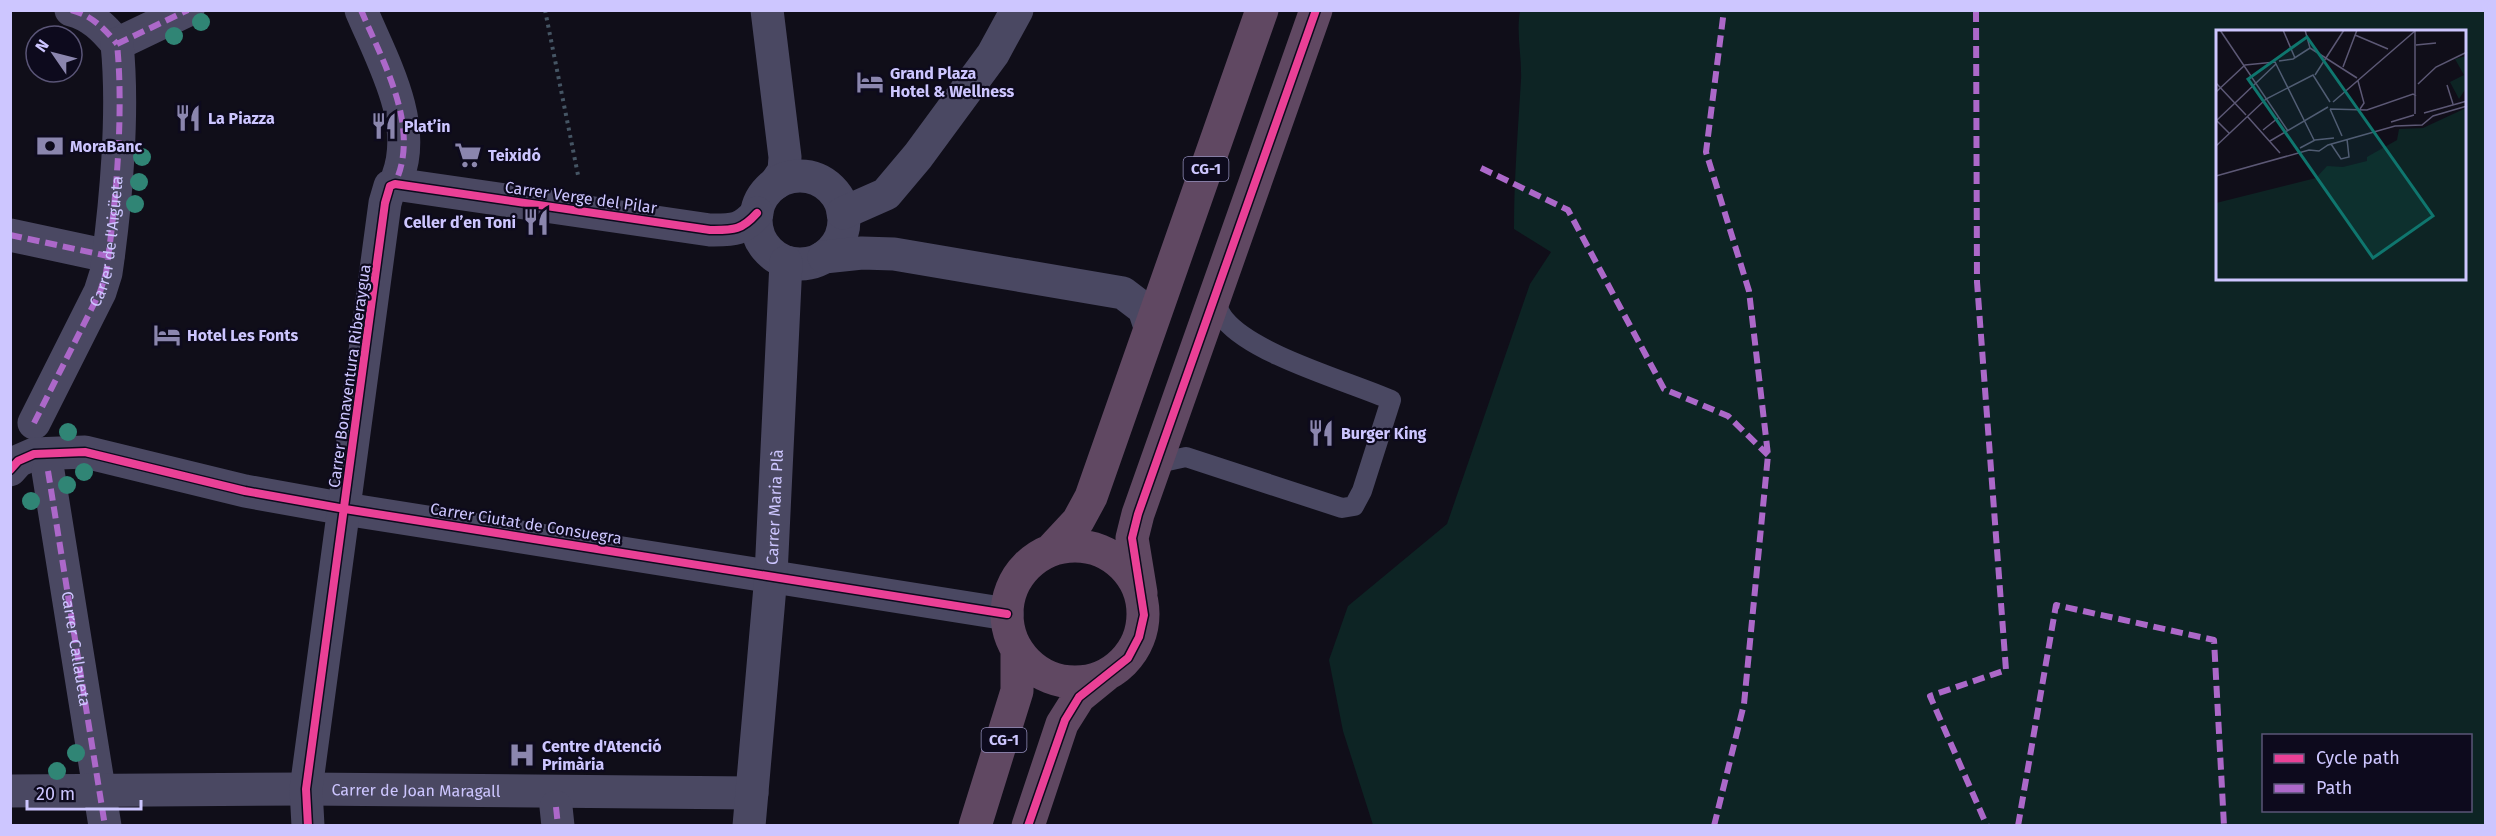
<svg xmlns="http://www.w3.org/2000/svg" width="2496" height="836" font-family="'Fira Sans',sans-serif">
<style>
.green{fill:#0d2424;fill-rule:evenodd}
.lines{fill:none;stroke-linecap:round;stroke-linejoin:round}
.path{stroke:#455564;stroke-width:4;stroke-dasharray:3 4.5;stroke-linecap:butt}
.lane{stroke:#4a4862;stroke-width:20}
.street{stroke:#4a4862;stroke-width:33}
.highway{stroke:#604862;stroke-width:33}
.quiet{stroke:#ac68c9;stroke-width:6;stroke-dasharray:12 6;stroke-linecap:butt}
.cycleway-casing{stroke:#0d0a1d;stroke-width:11}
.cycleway{stroke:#ea4096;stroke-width:8}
.tree{fill:#308575}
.labels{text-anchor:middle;stroke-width:4.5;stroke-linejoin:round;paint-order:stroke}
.shield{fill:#0d0a1d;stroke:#938ebb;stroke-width:1.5}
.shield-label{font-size:15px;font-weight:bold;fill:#cdc6ff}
.poi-label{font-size:16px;font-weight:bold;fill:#cdc6ff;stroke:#0d0a1d;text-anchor:start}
.street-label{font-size:16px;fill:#cdc6ff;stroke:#0d0a1d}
.inset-road{fill:none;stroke:#5c5875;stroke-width:1.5}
.view{fill:#0f766e;fill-opacity:0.15;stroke:#0f766e;stroke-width:3}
.inset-edge{fill:none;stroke:#cdc6ff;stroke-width:3}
</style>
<rect width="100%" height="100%" fill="#100e19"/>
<path class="green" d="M1520 11H2485V825H1373L1343 731 1329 660 1348 606 1447 524 1530 284 1551 252 1514 229C1514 179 1518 130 1521 80 1522 56 1516 34 1520 11ZM2217 32H2464V279H2217ZM2264 736H2470V810H2264Z"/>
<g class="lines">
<path class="path" d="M545 10 578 175"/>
<path class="lane" d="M1153 472 1163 462 1186 457 1342 508 1354 506 1362 491 1391 400C1347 381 1254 355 1225 320 1220 314 1217 306 1213 300"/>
<g class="street">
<path d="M71 10C91 15 104 28 117 44"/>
<path d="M361 10C382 60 418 122 398 176"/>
<path d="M767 10 785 157 784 171 775 184"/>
<path d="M117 44 188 10"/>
<circle cx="800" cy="220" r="44"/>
<path d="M843 213 886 194 918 156 993 54 1017 10"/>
<path d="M10 235 108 256"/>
<path d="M824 257 862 253 894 254 1123 293 1144 309 1150 327"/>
<path id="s1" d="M34 423 100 292 106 273C116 204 124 112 117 44"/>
<path d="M10 470 18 461 34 454 85 452 245 491 345 509 1007 614"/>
<path id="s2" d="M48 471 105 826"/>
<path id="s3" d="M10 791 306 789 752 793"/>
<path d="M556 807 558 826"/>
<path d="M308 826 306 789 385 203 390 186 395 184 710 230C733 230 741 231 757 213"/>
<path id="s4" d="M749 826 771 575 786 262"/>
</g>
<path class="highway" d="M1007 614a68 68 0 1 1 136 0a68 68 0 1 1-136 0Z
M1051 550 1078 521 1091 497 1262 10
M1141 593 1132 538 1138 514 1316 10
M975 826 1017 691V651
M1028 826 1062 724 1079 697 1106 675"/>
<path class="quiet" d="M71 10C91 15 104 28 117 44
M361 10C382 60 418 122 398 176
M1976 10 1977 282 2006 670 1930 696 1987 826
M117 44 188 10
M1481 168 1568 210 1664 389 1728 416 1768 455
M10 235 108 256
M34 423 100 292 106 273C116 204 124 112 117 44
M48 471 105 826
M556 807 558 826
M1714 826 1744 704 1768 455 1749 291 1706 152 1724 10
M2018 826 2056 605 2214 640 2224 826"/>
<defs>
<path id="cycleway" d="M10 470 18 461 34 454 85 452 245 491 345 509 1007 614
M308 826 306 789 385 203 390 186 395 184 710 230C733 230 741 231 757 213
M1028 826 1065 720 1079 697 1128 658 1139 637 1144 615 1132 538 1138 514 1316 10"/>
</defs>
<use href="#cycleway" class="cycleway-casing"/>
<use href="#cycleway" class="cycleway"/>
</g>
<g class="tree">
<circle cx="201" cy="22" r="9"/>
<circle cx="174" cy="36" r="9"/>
<circle cx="142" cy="157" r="9"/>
<circle cx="139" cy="182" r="9"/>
<circle cx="135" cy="204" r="9"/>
<circle cx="68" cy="432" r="9"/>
<circle cx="84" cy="472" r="9"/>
<circle cx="67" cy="485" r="9"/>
<circle cx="31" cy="501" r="9"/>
<circle cx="76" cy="753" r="9"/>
<circle cx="57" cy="771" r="9"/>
</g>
<defs>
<symbol id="hotel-bare" viewBox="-9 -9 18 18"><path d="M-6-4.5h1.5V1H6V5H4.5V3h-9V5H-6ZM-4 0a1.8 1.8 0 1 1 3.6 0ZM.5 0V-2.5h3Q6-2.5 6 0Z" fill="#8b86ae" stroke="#0d0a1d" stroke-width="2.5" paint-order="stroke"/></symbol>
<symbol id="restaurant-bare" viewBox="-9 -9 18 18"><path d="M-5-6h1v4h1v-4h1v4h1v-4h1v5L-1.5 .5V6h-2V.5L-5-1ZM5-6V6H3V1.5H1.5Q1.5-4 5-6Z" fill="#8b86ae" stroke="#0d0a1d" stroke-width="2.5" paint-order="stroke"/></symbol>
<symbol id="bank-bare" viewBox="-9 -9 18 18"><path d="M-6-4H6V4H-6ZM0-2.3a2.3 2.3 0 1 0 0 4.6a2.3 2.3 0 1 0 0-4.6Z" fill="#8b86ae" stroke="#0d0a1d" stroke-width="2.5" paint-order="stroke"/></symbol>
<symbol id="supermarket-bare" viewBox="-9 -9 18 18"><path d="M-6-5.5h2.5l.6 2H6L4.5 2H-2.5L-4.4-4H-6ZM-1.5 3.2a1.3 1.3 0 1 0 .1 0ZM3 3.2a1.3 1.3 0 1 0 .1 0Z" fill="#8b86ae" stroke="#0d0a1d" stroke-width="2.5" paint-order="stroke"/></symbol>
<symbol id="hospital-bare" viewBox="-9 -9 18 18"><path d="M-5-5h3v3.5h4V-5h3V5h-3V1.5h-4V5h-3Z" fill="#8b86ae" stroke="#0d0a1d" stroke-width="2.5" paint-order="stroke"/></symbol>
</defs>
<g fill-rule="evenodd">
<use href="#hotel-bare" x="851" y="63" width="38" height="38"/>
<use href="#restaurant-bare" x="169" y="99" width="38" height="38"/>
<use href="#restaurant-bare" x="365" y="107" width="38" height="38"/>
<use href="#bank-bare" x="31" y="127" width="38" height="38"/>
<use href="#supermarket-bare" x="449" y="136" width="38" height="38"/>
<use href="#restaurant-bare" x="517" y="203" width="38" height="38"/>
<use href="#hotel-bare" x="148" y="316" width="38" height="38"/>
<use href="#restaurant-bare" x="1302" y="414" width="38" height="38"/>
<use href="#hospital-bare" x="503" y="736" width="38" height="38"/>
</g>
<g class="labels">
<g class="shield">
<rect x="1183.5" y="157" width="45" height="24" rx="4.5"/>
<rect x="981.5" y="728" width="45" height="24" rx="4.5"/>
</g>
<g class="shield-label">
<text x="1206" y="174">CG-1</text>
<text x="1004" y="745">CG-1</text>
</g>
<g class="poi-label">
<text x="890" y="79">Grand Plaza<tspan x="890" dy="18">Hotel &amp; Wellness</tspan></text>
<text x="208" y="124">La Piazza</text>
<text x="404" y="132">Plat’in</text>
<text x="70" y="152">MoraBanc</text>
<text x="488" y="161">Teixidó</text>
<text x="516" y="228" text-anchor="end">Celler d’en Toni</text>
<text x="187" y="341">Hotel Les Fonts</text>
<text x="1341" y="439">Burger King</text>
<text x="542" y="752">Centre d'Atenció<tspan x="542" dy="18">Primària</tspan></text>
</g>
<g class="street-label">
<text transform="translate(581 197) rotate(8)" y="6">Carrer Verge del Pilar</text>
<text dy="6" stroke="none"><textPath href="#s1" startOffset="198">Carrer de l'Aigüeta</textPath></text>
<text transform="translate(349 376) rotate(-82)" y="6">Carrer Bonaventura Riberaygua</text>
<text dy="6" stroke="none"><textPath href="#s4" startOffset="320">Carrer Maria Plà</textPath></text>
<text transform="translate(526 523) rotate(9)" y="6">Carrer Ciutat de Consuegra</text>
<text dy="6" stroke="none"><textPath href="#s2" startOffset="180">Carrer Callaueta</textPath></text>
<text dy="6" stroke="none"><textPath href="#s3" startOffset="406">Carrer de Joan Maragall</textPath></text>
</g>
</g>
<g transform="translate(2216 30)">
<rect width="250" height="250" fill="#100e19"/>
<path d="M250 26V58L243 69 234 52 248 45 239 29ZM250 78V250H0V173L100 148 111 136 127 137 151 131V127L181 110 183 99 207 98Z" fill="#0d2424"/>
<path class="inset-road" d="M4 0 72 101M67 0 79 28M89 0 94 18M199 0V84M139 5 172 19M200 15 220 13M94 18 141 48M63 31 77 29 94 18M127 37 141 0M99 45 128 0M142 51 148 73 144 79M0 53 30 85M202 54 220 37 251 22M231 55 237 74M0 62 29 35 59 32 98 110M117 72 199 1M114 79 151 80 197 64 200 66M114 79 126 106M208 83 251 71M31 86 64 123M0 90 13 103M0 91 60 34M175 92 198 85M47 100 62 88M54 111 112 77M115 114 125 129 133 127 131 109M0 116 50 69 97 45 114 72M84 118 99 110 118 108M0 146 93 120 103 121 112 115 179 96 206 95 217 86 251 76"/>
<path class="view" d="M91 7 217 186 157 228 32 49Z"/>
<rect width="250" height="250" class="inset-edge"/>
</g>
<rect width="2496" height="836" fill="none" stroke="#cdc6ff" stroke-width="24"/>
<rect x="2262" y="734" width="210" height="78" fill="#0d0a1d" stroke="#5a5577" stroke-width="1.5"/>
<rect x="2274" y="754" width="30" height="9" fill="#ea4096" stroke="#5a5577" stroke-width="1.5"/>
<text x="2316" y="764" font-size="18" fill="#cdc6ff">Cycle path</text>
<rect x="2274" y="784" width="30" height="9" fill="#ac68c9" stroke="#5a5577" stroke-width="1.5"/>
<text x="2316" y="794" font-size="18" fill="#cdc6ff">Path</text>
<g transform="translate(54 54) rotate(305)"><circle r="28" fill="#0d0a1d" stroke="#5a5577" stroke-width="1.5"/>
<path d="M0-4.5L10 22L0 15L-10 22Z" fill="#8b86ae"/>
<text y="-9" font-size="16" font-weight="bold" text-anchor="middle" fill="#cdc6ff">N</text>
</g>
<path d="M27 800v9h114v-9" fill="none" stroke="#cdc6ff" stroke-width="3"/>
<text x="36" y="800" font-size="18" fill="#cdc6ff" stroke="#0d0a1d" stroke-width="4.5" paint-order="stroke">20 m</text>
</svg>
